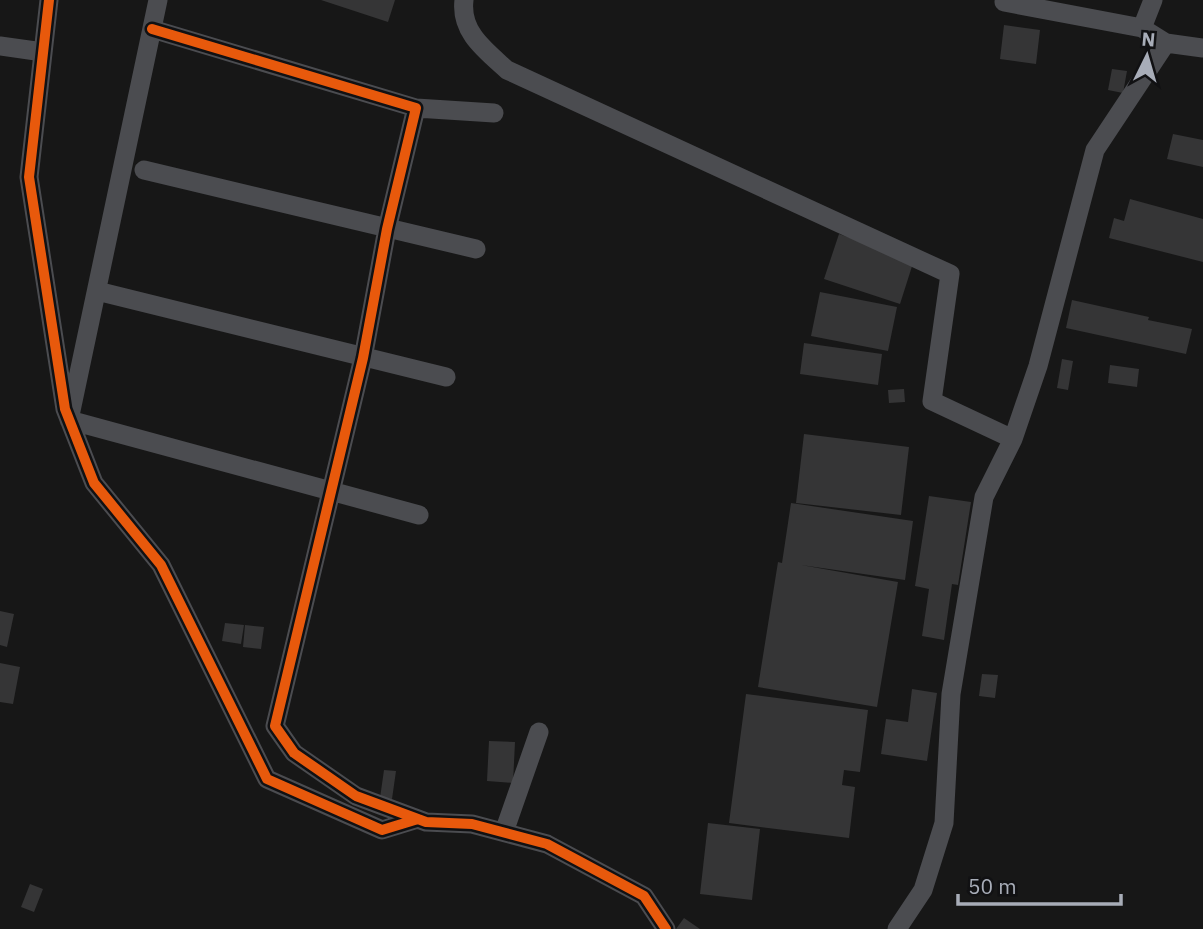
<svg xmlns="http://www.w3.org/2000/svg" width="1203" height="929" font-family="'IBM Plex Sans',sans-serif">
<style>
.building{fill:#353536}
.lines{fill:none;stroke-linecap:round;stroke-linejoin:round}
.street{stroke:#4b4c50;stroke-width:19}
.cycleway-casing{stroke:#111113;stroke-width:15}
.cycleway{stroke:#e8590c;stroke-width:10}
</style>
<rect width="100%" height="100%" fill="#171717"/>
<path class="building" d="M321 0H395L388 22Z
M1004 25 1040 30 1036 64 1000 59Z
M1112 69 1127 71 1123 93 1108 90Z
M1173 134 1203 140V167L1167 159Z
M1130 199 1203 219V262L1109 238 1114 218 1124 221Z
M839 234 914 260 900 304 824 279Z
M820 292 897 307 888 351 811 336Z
M1072 300 1149 317 1148 320 1192 329 1186 354 1066 328Z
M804 343 882 354 878 385 800 374Z
M1062 359 1073 361 1068 390 1057 388Z
M1110 365 1139 369 1137 387 1108 383Z
M904 389 905 402 889 403 888 390Z
M804 434 909 447 901 515 796 503Z
M929 496 971 502 958 585 952 584 944 640 922 636 929 589 915 586Z
M791 503 913 521 905 580 801 565 898 582 877 707 758 687 778 562 782 563Z
M0 611 14 614 7 647 0 645Z
M225 623 244 625 241 644 222 641Z
M245 625 264 627 261 649 243 647Z
M0 663 20 667 13 704 0 702Z
M982 674 998 675 995 698 979 696Z
M912 689 937 693 927 761 881 754 886 719 908 722Z
M746 694 868 710 860 772 844 770 842 785 855 787 849 838 729 823Z
M489 741 515 742 513 783 487 781Z
M384 770 396 771 392 799 380 798Z
M708 823 760 829 752 900 700 894Z
M30 884 43 889 34 912 21 907Z
M684 918 700 929H676Z"/>
<g class="lines">
<path class="street" d="M49 0 29 177 65 409 94 483 161 565 267 779 382 830 418 819
M158 0 69 420 419 515
M464 0C460 32 485 50 507 70L950 274 932 401 1013 439
M1004 2 1142 28 1166 43 1203 48
M1142 28 1153 0
M152 29 416 108 387 229 363 358 275 726 294 753 356 796 426 822 472 824 547 844 644 896 666 929
M0 46 43 52
M416 108 494 113
M144 170 476 249
M97 291 446 377
M504 832 539 732
M897 929 923 890 944 823 951 694 984 497 1013 439 1038 366 1095 150 1166 43"/>
<defs>
<path id="cycleway" d="M49 0 29 177 65 409 94 483 161 565 267 779 382 830 418 819
M152 29 416 108 387 229 363 358 275 726 294 753 356 796 426 822 472 824 547 844 644 896 666 929"/>
</defs>
<use href="#cycleway" class="cycleway-casing"/>
<use href="#cycleway" class="cycleway"/>
</g>
<g transform="translate(1147 56) rotate(5)" stroke="#111113" stroke-width="5" paint-order="stroke">
<path d="M0-5L12 26L0 18L-12 26Z" fill="#a8adb8"/>
<text y="-10" font-size="19" font-weight="bold" text-anchor="middle" fill="#a8adb8">N</text>
</g>
<path d="M958 894v10h163v-10" fill="none" stroke="#a8adb8" stroke-width="3.5"/>
<text x="968" y="894" font-size="21" fill="#a8adb8" stroke="#111113" stroke-width="5" paint-order="stroke">50 m</text>
</svg>
